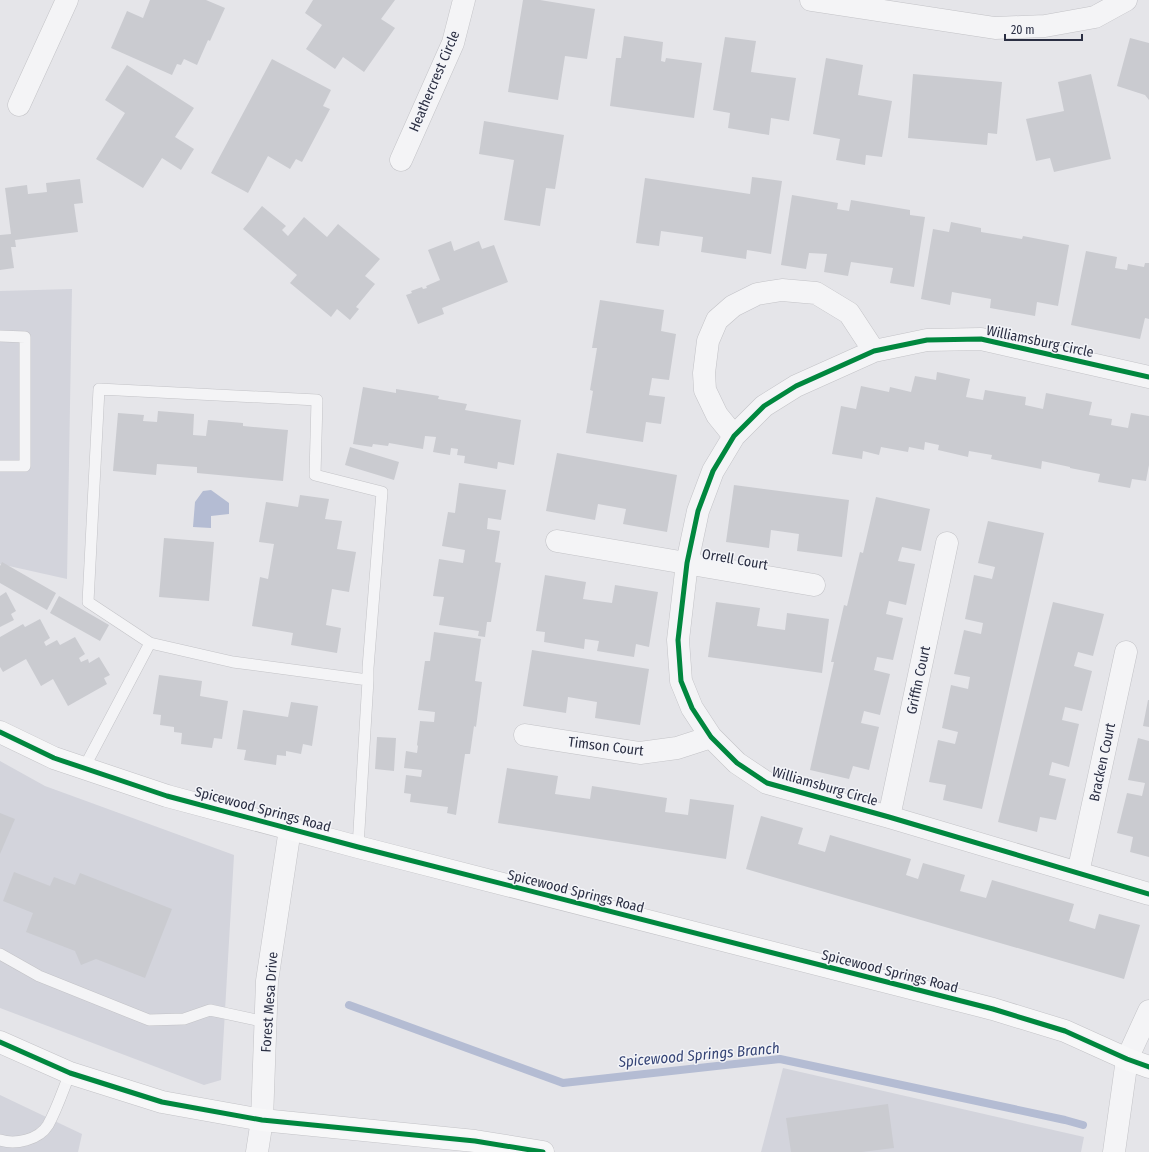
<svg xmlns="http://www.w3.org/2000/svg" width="1149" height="1152" font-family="'Fira Sans Condensed',sans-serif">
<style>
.built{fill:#d3d4dc}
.water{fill:#b4bcd3}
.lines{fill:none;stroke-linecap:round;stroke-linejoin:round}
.stream{stroke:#b4bcd3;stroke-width:8}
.building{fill:#cacbd0}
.lane-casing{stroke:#c3c3c7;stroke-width:12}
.street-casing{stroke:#c3c3c7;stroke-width:23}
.secondary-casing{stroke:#c3c3c7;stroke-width:23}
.lane{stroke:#f4f4f6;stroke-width:11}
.street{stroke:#f4f4f6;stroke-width:22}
.secondary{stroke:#f7f7f8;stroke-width:22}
.cycleway-casing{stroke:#f3f4f8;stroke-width:8}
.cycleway{stroke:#00873e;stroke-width:5}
.labels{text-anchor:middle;stroke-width:3;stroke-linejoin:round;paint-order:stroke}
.street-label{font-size:14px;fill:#2b2f43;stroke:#f3f4f8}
.water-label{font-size:15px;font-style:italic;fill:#364576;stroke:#f3f4f8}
</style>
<rect width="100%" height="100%" fill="#e5e5e9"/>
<path class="built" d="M72 289 67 579 0 564V291Z
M0 761 45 786 234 855 221 1080 204 1085 0 1008Z
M783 1068 1084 1137 1081 1152H761Z
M0 1095 82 1134 78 1152H0Z"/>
<path class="water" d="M211 490 229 503V514L211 516V528L193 527 195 502 203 491Z"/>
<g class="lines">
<path class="stream" d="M349 1005 563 1083 780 1059 1065 1120 1083 1125"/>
</g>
<path class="building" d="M150 0H206L225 8 210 41 208 40 197 65 184 59 181 65 177 64 172 75 111 48 127 11 143 18Z
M313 0H395L381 19 395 28 364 72 343 57 335 69 306 49 322 25 305 13Z
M523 0H540L595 9 587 59 565 56 558 100 508 92Z
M624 36 663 42 661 61 665 62 666 58 702 63 694 118 610 106 616 58H621Z
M725 37 756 41 751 72 796 78 789 121 771 118 769 135 728 128 730 113 713 110Z
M1130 38 1149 43V100L1145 95 1117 86Z
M826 58 863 65 858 95 892 101 882 157 866 155 865 165 836 160 840 139 813 134Z
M272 59 331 90 323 106 330 109 302 162 296 159 290 169 268 156 248 193 211 173Z
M127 65 194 108 175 137 194 149 181 170 162 158 143 188 96 159 125 113 105 100Z
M913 74 1002 82 997 134 988 133 987 145 908 138Z
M1091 74 1111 159 1054 172 1050 158 1036 161 1026 119 1064 111 1058 82Z
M484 121 564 135 555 189 546 188 540 226 504 220 514 160 479 154Z
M752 177 782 181 771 254 747 250 746 259 701 252 703 237 661 231 659 246 636 243 645 178 750 194Z
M80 179 83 203 74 204 78 232 15 240 16 247H11L14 268 0 270V235L11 234 5 188 27 185 28 194 47 192 46 183Z
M792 195 838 203 837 209 849 211 851 200 910 210V215L925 217 914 287 890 283 893 268 851 262 848 276 824 272 827 254 809 253 806 269 781 265Z
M262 206 286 226 282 230 288 236 304 217 327 237 338 224 380 259 365 276 375 284 356 307 359 309 350 320 337 309 331 317 290 283 297 275 243 229Z
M951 222 981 228V232L1022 239 1023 236 1069 245 1058 306 1037 302 1035 316 990 308 991 299 952 292 950 305 921 299 933 229 949 232Z
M451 241 454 251 479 241 482 249 494 245 508 282 442 308 444 314 418 324 406 295 412 293 411 291 422 287 423 289 427 288 426 286 440 280 428 250Z
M1086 251 1117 257 1115 268 1127 270 1128 264 1144 267 1145 263H1149V319L1145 318 1140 339 1071 325Z
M600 300 664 310 661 331 676 334 669 380 652 378 649 395 665 397 661 424 646 422 643 442 586 433 593 391 590 390 597 348H592Z
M937 372 970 379 966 397 983 400 985 390 1026 397 1025 405 1043 409 1046 393 1092 402 1089 415 1112 419 1111 425 1128 428 1131 413 1149 416V465L1146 481 1132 479 1130 488 1098 482 1100 474 1070 468V467L1042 461 1041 469 991 459 992 455 969 451 968 457 938 450 939 445 925 442 924 450 909 447 908 452 881 447 879 455 863 451 862 459 832 454 841 406 856 409 861 386 889 392 890 387 911 392 915 376 936 380Z
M363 387 396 393V389L439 396 438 399 467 404 465 410 521 420 514 465 498 462 497 469 464 463 465 456 457 455 458 449 451 448 450 455 433 452 436 437 425 436 423 449 389 443 388 446 373 444 372 447 353 444Z
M158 411 194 414 193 435 206 436 208 420 243 423V426L288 430 283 481 197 473V467L157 464 156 475 113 471 118 413 144 415 143 421 157 422Z
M350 447 399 462 394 480 345 465Z
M557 453 677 475 667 532 623 524 626 509 598 504 595 520 546 511Z
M459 483 506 490 501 520 488 518 487 529 500 531 495 562 501 563 491 622H487L485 637 478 636 479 631 439 625 444 597 433 596 439 559 463 563 465 550 442 546 448 512 455 513Z
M734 485 849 500 842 557 797 551 799 534 771 530 769 548 726 542Z
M300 495 329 499 325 519 342 521 337 549 356 552 349 592 332 589 326 625 341 628 337 653 291 645 293 633 252 626 260 577 268 579 274 544 259 542 266 502 298 507Z
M876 497 930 509 921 551 902 547 898 561 915 564 906 605 889 601 886 614 903 618 893 660 877 657 874 670 890 674 880 715 864 711 861 723 879 727 869 770 853 766 849 779 810 770 834 662H831L844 605 847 606 860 552 863 553Z
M988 521 1044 533 982 809 943 800 946 785 929 782 938 740 955 744 958 732 942 728 951 685 968 689 970 677 954 674 964 630 981 634 983 623 965 619 974 575 992 579 995 567 978 563Z
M164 538 214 542 209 601 159 597Z
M2 562 56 593 47 610 0 583V566Z
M545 575 586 582 583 599 612 603 615 585 658 592 649 647 636 644 634 657 597 651 599 641 585 639 584 649 544 642 545 632 536 631Z
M6 592 16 611 11 614 14 620 0 627V596Z
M59 596 109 625 100 641 50 613Z
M716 602 760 608 757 626 785 630 787 613 829 619 822 673 708 657Z
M1053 602 1104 614 1093 656 1078 652 1074 666 1092 671 1082 711 1065 707 1062 720 1079 724 1069 767 1052 762 1049 775 1066 779 1056 820 1040 817 1037 832 998 822Z
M40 619 50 638 44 642 46 646 57 640 60 645 75 637 85 654 79 658 81 662 88 659 89 663 99 657 110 675 104 678 107 684 68 706 53 679 41 686 26 659 3 672 0 667V637L23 624 25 627Z
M434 632 481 639 475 681 482 682 476 727 474 726 470 754H465L456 815 447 813 448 807 410 802 411 794 404 793 406 775 421 777 422 770 404 768 406 751 417 753 418 746 417 745 420 721 434 722 435 712 418 710 425 661H430Z
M532 650 649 669 640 725 595 718 597 702 568 697 566 713 523 706Z
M159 675 202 681 200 696 228 701 222 739 214 738 212 748 181 744 182 733 174 732V727L160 725 161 715 153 714Z
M1148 700H1149V727L1143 726Z
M291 702 318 706 312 746 303 744 301 754 286 751V756L277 755 276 765 244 760 246 750 237 749 243 710 288 717Z
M377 737 396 738 394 771 375 769Z
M1138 738 1149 741V857L1130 852 1133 837 1117 833 1127 793 1142 796 1145 783 1128 780Z
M507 768 558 776 555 794 590 799 592 786 667 798 665 812 688 815 690 799 734 805 726 859 498 823Z
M0 813 15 819 0 854Z
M761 816 803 828 798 844 825 852 830 835 911 859 906 875 918 879 923 863 965 875 960 891 986 898 992 880 1074 904 1069 921 1095 929 1099 914 1140 925 1124 979 746 869Z
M14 872 50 886 54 877 75 885 80 873 172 909 145 978 96 959 81 965 75 951 26 932 33 913 3 901Z
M888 1104 894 1148 862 1152H791L786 1118Z"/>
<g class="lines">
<defs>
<path id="lane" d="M0 336 25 337V466H0
M84 768 150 643
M358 847 368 680V668L382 492 315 475 317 400 99 389 88 602 150 643 233 662 368 680
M0 954 39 976 149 1020 184 1019 210 1010 266 1022
M0 1140C15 1145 39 1140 48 1125 57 1109 63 1090 70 1073"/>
<path id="street" d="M811 0 995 28 1045 26 1095 17 1126 0
M19 105 67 0
M401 160 453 43 464 0
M1149 377 981 339 927 340 874 351 796 386 764 406 734 436 713 471 698 511 687 563 678 640 681 681 692 708 711 737 737 763 767 783 889 817 1149 894
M734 436 717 415 705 390 704 373 708 341 717 320 733 306 757 294 782 290 816 293 849 313 874 351
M557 541 814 585
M525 735 640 753 677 748 711 737
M889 817 947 543
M1078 873 1126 652
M257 1152 262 1120 267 981 290 829
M1114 1152 1127 1059 1149 1011"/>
<path id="secondary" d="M0 732 54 758 167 796 358 847 993 1009 1065 1031 1127 1059 1149 1067
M0 1042 70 1073 162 1102 262 1120 475 1141 543 1152"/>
</defs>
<use href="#lane" class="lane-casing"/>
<use href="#street" class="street-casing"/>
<use href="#secondary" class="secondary-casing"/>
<use href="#lane" class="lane"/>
<use href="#street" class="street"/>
<use href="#secondary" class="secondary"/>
<defs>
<path id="cycleway" d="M1149 377 981 339 927 340 874 351 796 386 764 406 734 436 713 471 698 511 687 563 678 640 681 681 692 708 711 737 737 763 767 783 889 817 1149 894
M0 732 54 758 167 796 358 847 993 1009 1065 1031 1127 1059 1149 1067
M0 1042 70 1073 162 1102 262 1120 475 1141 543 1152"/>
</defs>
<use href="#cycleway" class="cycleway-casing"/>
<use href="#cycleway" class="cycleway"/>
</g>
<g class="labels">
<g class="street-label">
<text transform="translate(434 81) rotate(-67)" y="5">Heathercrest Circle</text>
<text transform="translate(1040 341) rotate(12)" y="5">Williamsburg Circle</text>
<text transform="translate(735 559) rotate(10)" y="5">Orrell Court</text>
<text transform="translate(918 680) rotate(-78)" y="5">Griffin Court</text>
<text transform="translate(606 746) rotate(7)" y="5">Timson Court</text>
<text transform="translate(1102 762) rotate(-78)" y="5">Bracken Court</text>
<text transform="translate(825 786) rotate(16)" y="5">Williamsburg Circle</text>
<text transform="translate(263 809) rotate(15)" y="5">Spicewood Springs Road</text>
<text transform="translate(576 891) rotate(14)" y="5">Spicewood Springs Road</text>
<text transform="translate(890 971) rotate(14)" y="5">Spicewood Springs Road</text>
<text transform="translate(269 1002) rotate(-86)" y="5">Forest Mesa Drive</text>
</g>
<g class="water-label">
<text transform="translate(699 1055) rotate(-5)" y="5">Spicewood Springs Branch</text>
</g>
</g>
<path d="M1005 34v6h77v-6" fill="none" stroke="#2b2f43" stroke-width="2"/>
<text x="1011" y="34" font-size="12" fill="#2b2f43" stroke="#f3f4f8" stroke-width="3" paint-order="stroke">20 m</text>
</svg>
